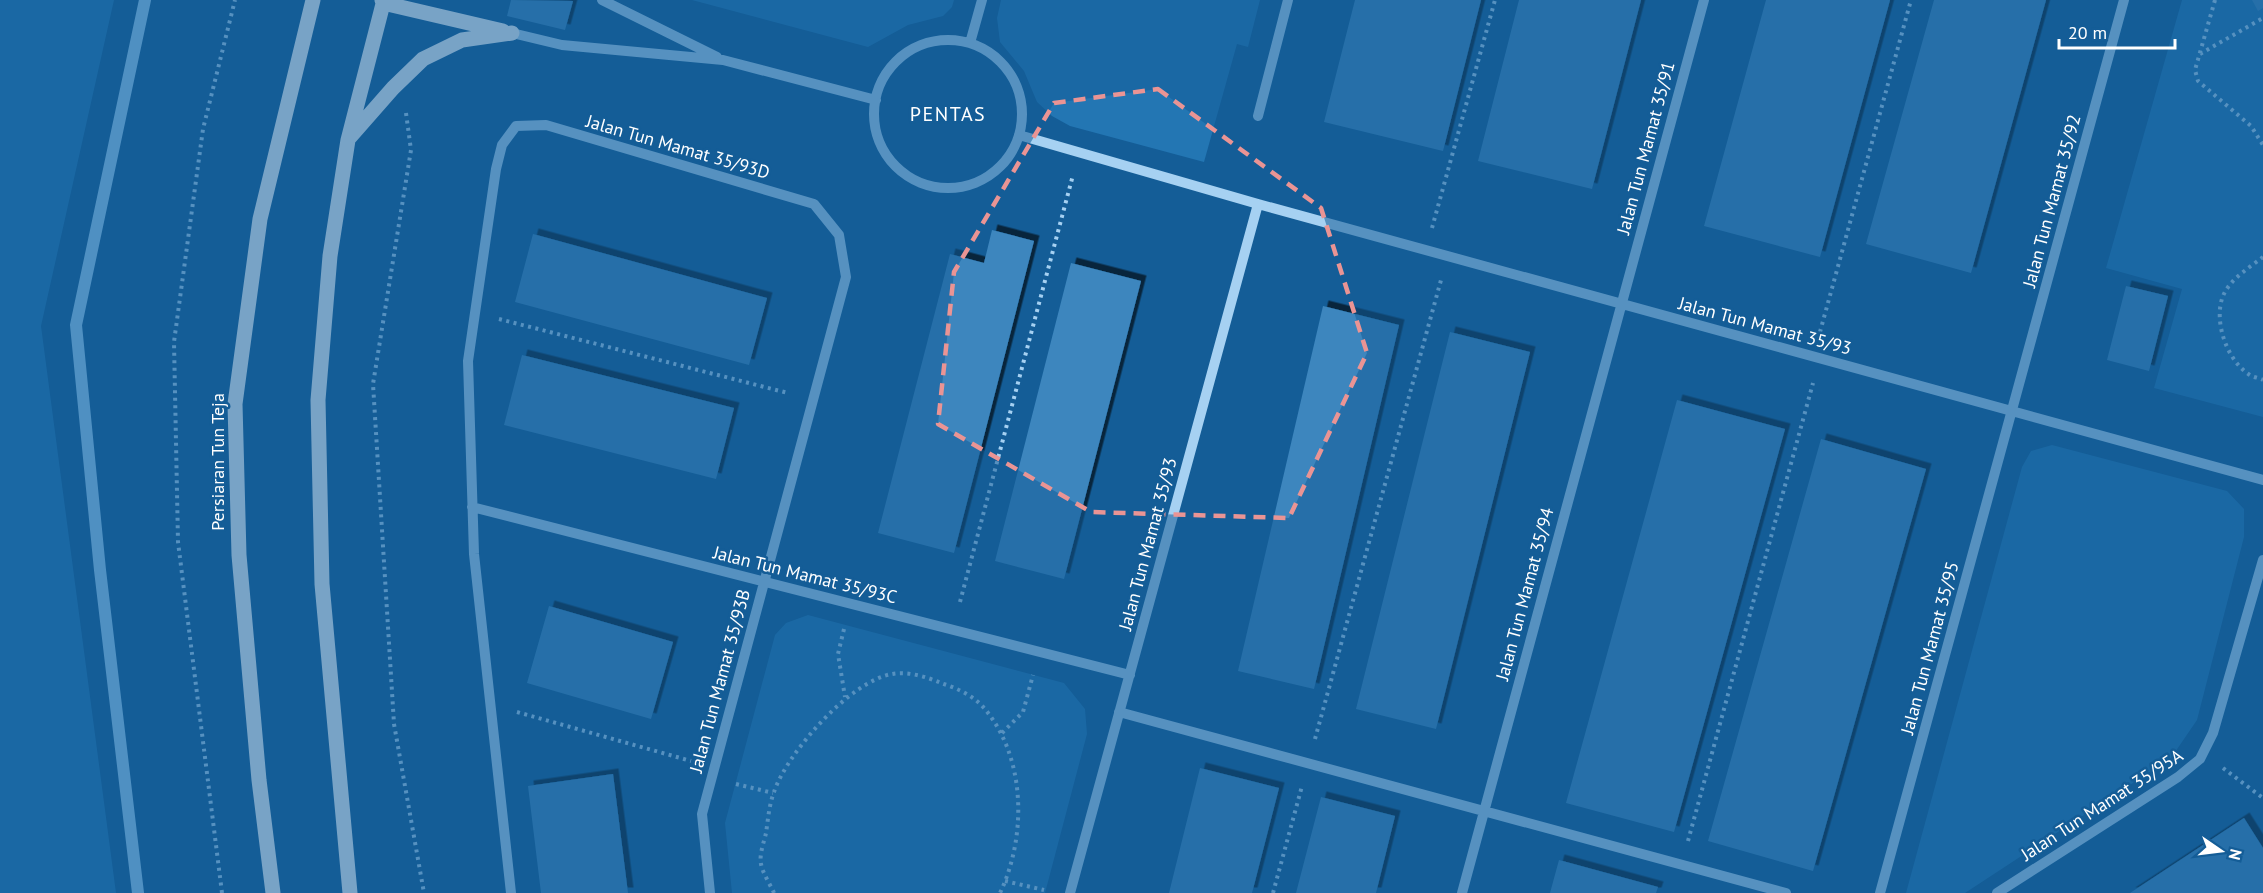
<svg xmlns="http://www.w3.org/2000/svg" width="2263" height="893" font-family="'PT Sans',sans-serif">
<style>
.green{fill:#2376b3}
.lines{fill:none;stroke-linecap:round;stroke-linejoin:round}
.stream{stroke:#98cef5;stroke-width:12}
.building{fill:#3d86be;filter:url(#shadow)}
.path{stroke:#a6d1f2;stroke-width:4;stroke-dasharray:3 4.5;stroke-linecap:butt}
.minor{stroke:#a6d1f2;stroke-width:10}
.major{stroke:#f1f8ff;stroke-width:15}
.marked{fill:none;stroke:#ea9494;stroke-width:4.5;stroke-dasharray:12 8;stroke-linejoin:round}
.labels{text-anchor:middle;stroke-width:5;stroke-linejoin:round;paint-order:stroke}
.street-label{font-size:18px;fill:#fff;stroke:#145d97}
.neighbourhood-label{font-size:20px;letter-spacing:1.5px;fill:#fff;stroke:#145d97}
</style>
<defs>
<filter id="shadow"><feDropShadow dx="5.5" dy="-5.5" stdDeviation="0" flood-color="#0009"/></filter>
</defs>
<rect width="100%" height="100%" fill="#145d97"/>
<path class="green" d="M0 0H114L41 326 116 893H0Z
M692 0H954L952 7 943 16 908 25 868 47Z
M1001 0H1260L1248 47 1237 44 1204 162 1070 126 1052 116 1037 102 1024 71 1000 42 997 18Z
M2182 0H2263V417L2154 388 2182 289 2106 268Z
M2052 445 2227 491 2244 509V537L2197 720 2171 758 1965 893H1906L2022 467 2031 451Z
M808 615 1064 683 1085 709 1087 734 1045 893H732L725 823 775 635 786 623Z"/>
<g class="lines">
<path class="stream" d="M138 893 100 570 76 325 145 0"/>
</g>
<path class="building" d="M511 0 573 1 565 30 507 16Z
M1355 0H1481L1443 151 1324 122Z
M1519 0H1641L1592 189 1478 161Z
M1766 0H1890L1820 257 1704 226Z
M1934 0H2046L1971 273 1866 244Z
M2252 0H2263V8L2258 11Z
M992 230 1034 241 954 553 878 533 950 254 984 263Z
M533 234 767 298 749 365 515 302Z
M1071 263 1141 281 1064 579 995 561Z
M2126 286 2168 296 2149 371 2107 360Z
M1323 306 1399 325 1314 689 1238 671Z
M1450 332 1530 352 1436 729 1356 709Z
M522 355 734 408 716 479 504 425Z
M1677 400 1785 429 1674 832 1566 803Z
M1821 439 1926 469 1813 871 1708 841Z
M549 606 673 642 651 719 527 683Z
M1200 768 1279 788 1252 893H1169Z
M613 774 628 893H541L528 786Z
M1321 797 1395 816 1376 893H1296Z
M2244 818 2263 848V893H2130Z
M1559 860 1658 887 1656 893H1550Z"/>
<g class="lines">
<path class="path" d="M2215 0 2195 70 2198 81 2251 126 2263 145
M2200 54 2263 18
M406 113 411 150 373 384 394 724 424 893
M1432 228 1495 0
M2263 257C2249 268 2230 279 2223 296 2213 321 2227 361 2250 375 2253 377 2259 378 2263 380
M499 319 788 393
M1820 332 1911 0
M960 602 1073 175
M844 629 838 654 845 697
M517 712 691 761
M1002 733 1023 712 1033 675
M1315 739 1441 280
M2223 768 2263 798
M736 784 773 793
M1688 841 1813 383
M1005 881 1044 890
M222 893 178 542 174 342 203 129 235 0
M774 893C770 884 763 874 761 864 759 855 764 842 766 833 768 820 769 805 774 792 787 753 850 681 892 674 908 671 927 677 941 683 956 688 973 695 984 708 1026 757 1027 836 1000 893
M1273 893 1302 786"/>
<path class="minor" d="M602 0 717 57
M512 33 562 45 723 60 876 100
M874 114a74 74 0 1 1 148 0a74 74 0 1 1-148 0Z
M970 43 982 0
M1258 116 1288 0
M1019 135 1258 204 2263 480
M472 507 1130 675
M1119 712 1786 893
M511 893 474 554 468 361 496 169 502 145 516 126 546 125 814 204 839 235 846 277 702 814 710 893
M1070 893 1258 204
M1462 893 1704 0
M1880 893 2124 0
M1997 893 2178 777 2200 759 2213 733 2263 560"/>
<path class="major" d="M382 0 383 3 503 31
M350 137 393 88 423 59 462 40 512 33
M273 893 259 780 239 555 235 404 260 219 313 0
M350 893 322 584 318 400 330 256 348 140 384 0"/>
</g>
<path d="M0 0H2263V893H0ZM1158 89 1321 208 1367 353 1289 518 1091 512 938 424 954 272 1054 103Z" fill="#145d97" fill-opacity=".55" fill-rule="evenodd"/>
<path class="marked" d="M1158 89 1321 208 1367 353 1289 518 1091 512 938 424 954 272 1054 103Z"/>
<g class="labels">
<g class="street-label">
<text transform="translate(678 147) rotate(16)" y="6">Jalan Tun Mamat 35/93D</text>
<text transform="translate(1646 148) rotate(-75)" y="6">Jalan Tun Mamat 35/91</text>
<text transform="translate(2052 201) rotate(-75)" y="6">Jalan Tun Mamat 35/92</text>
<text transform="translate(1765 326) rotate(15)" y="6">Jalan Tun Mamat 35/93</text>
<text transform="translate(218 462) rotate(-90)" y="6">Persiaran Tun Teja</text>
<text transform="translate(1148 544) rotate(-75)" y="6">Jalan Tun Mamat 35/93</text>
<text transform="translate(805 575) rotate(14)" y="6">Jalan Tun Mamat 35/93C</text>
<text transform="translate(1525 594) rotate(-75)" y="6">Jalan Tun Mamat 35/94</text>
<text transform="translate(1930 648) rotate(-75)" y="6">Jalan Tun Mamat 35/95</text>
<text transform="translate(720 681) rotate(-75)" y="6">Jalan Tun Mamat 35/93B</text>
<text transform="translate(2102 805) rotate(-33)" y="6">Jalan Tun Mamat 35/95A</text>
</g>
<g class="neighbourhood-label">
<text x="948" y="121">PENTAS</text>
</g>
</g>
<g transform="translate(2221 851) rotate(104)" stroke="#145d97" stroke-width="4.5" paint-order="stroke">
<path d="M0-4.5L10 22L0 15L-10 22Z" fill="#ffffff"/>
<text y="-9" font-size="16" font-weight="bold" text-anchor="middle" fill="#ffffff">N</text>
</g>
<path d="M2059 39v9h116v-9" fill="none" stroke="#ffffff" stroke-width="3"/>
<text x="2068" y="39" font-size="18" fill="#ffffff" stroke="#145d97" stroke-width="4.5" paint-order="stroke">20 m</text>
</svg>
